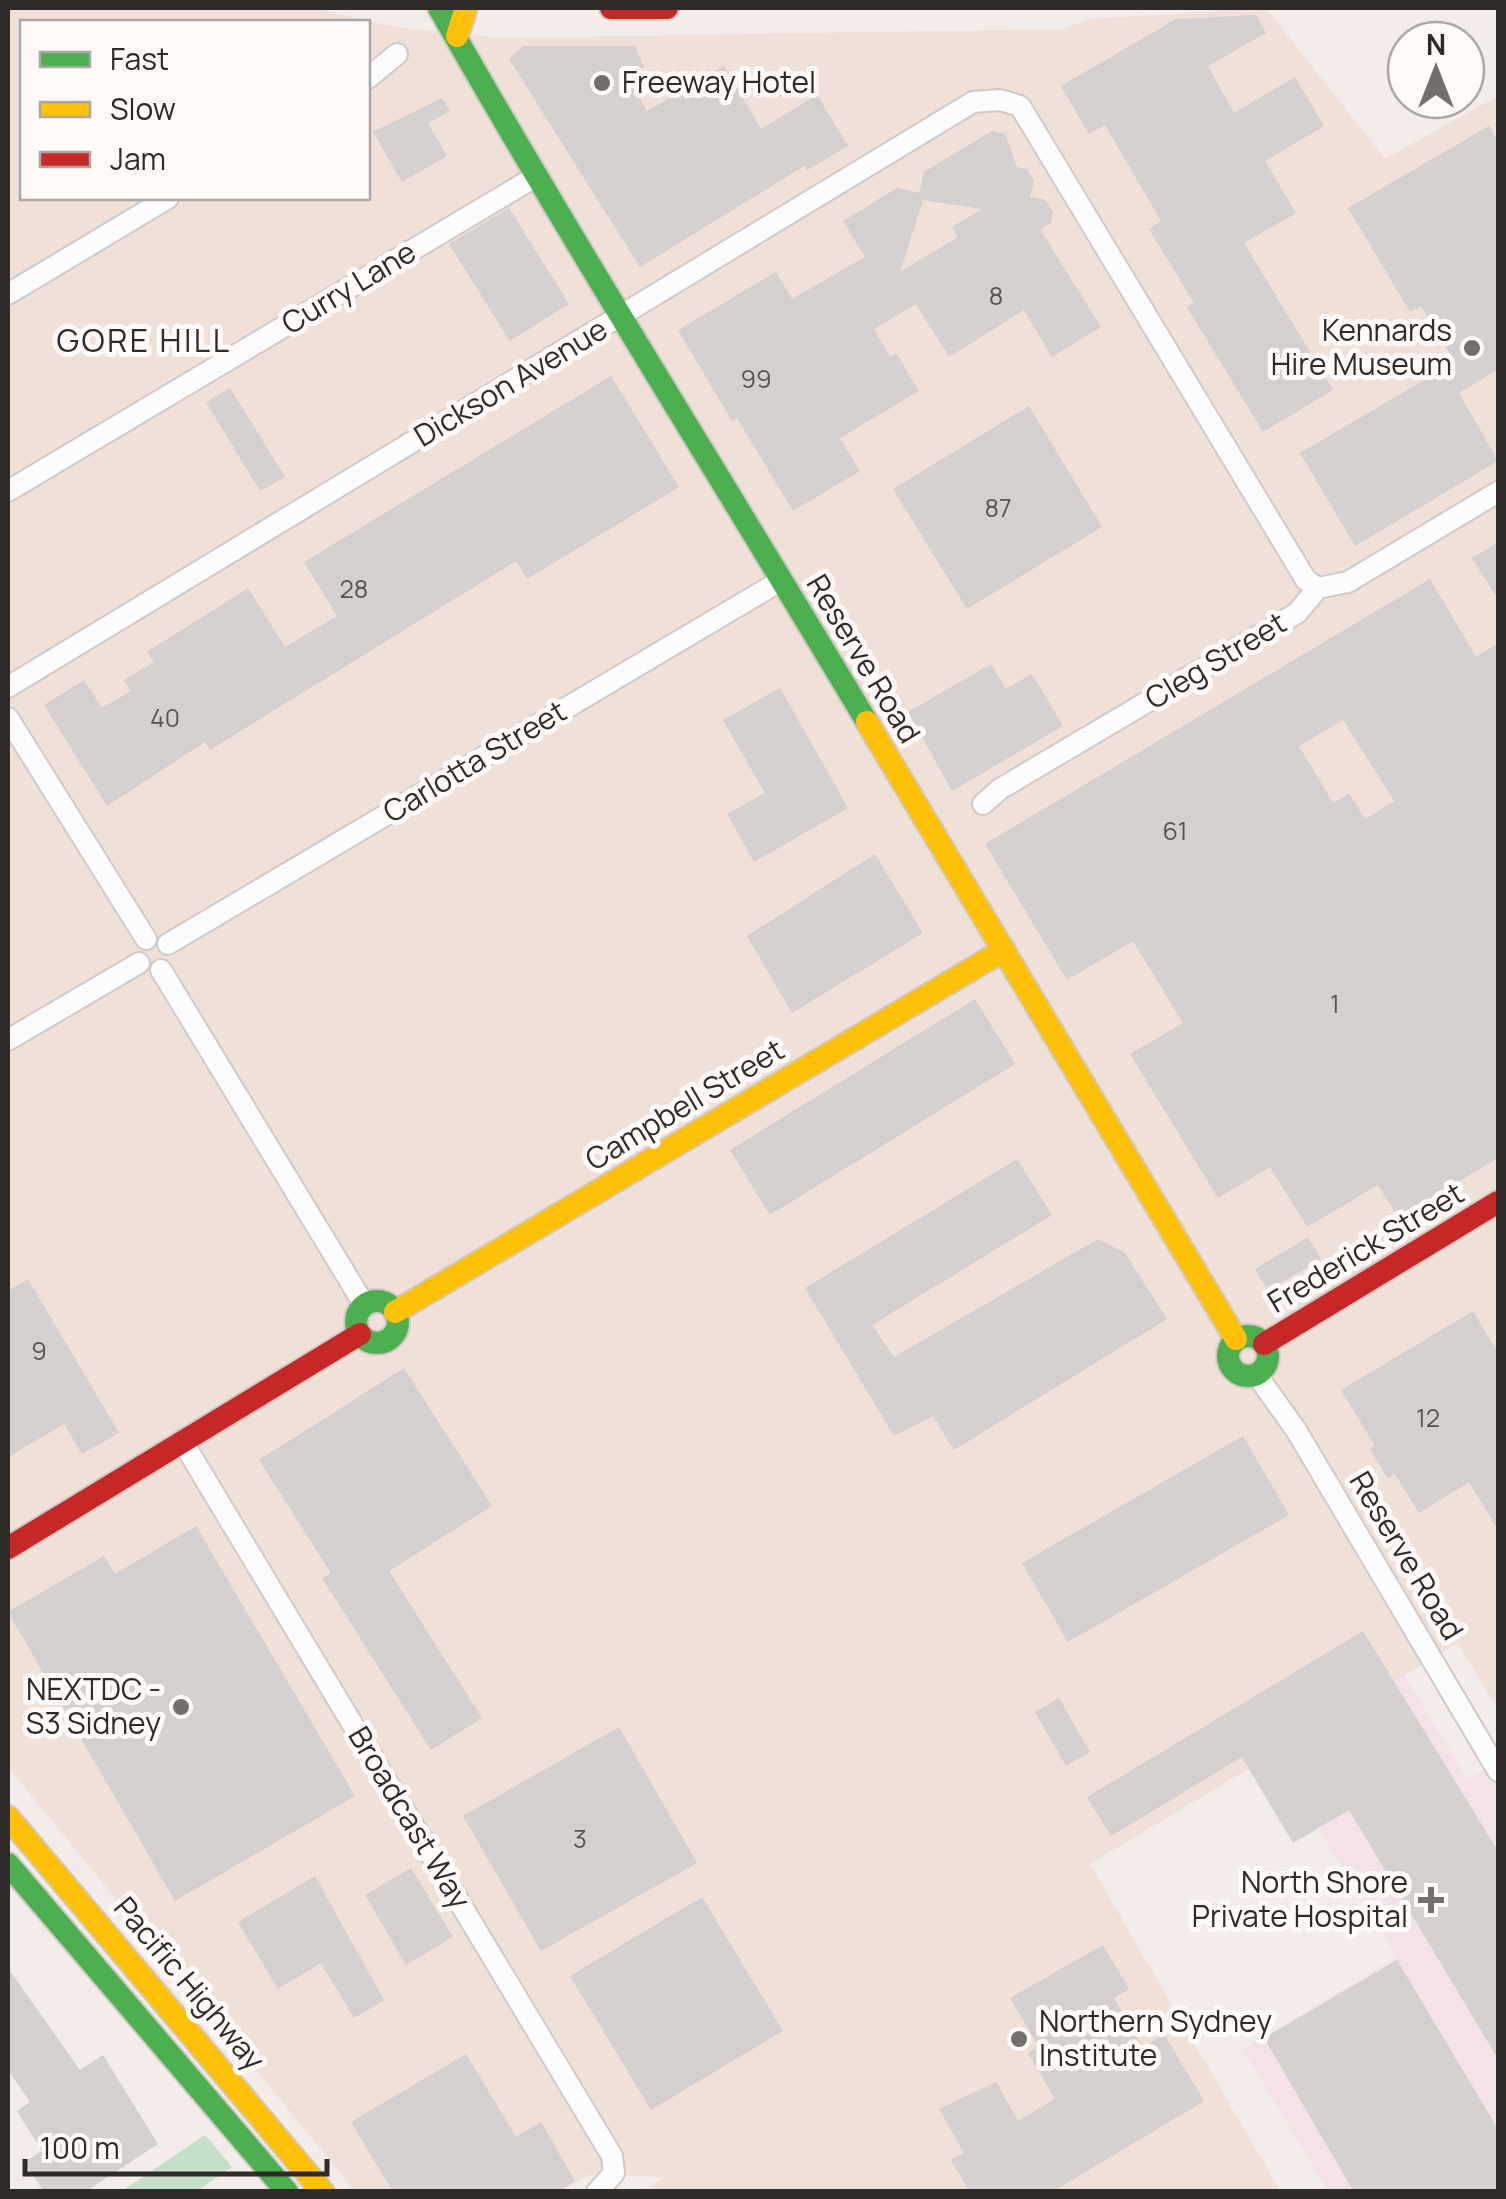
<svg xmlns="http://www.w3.org/2000/svg" width="1506" height="2199" font-family="Manrope,sans-serif">
<style>
.commercial{fill:#f3e3e9}
.built{fill:#efe0d8;fill-rule:evenodd}
.green{fill:#c4e0c8}
.building{fill:#d5cfcd;fill-rule:evenodd}
.lines{fill:none;stroke-linecap:round;stroke-linejoin:round}
.street-casing{stroke:#d0c9c6;stroke-width:24}
.fast-casing{stroke:#d0c9c6;stroke-width:26}
.slow-casing{stroke:#d0c9c6;stroke-width:26}
.jam-casing{stroke:#d0c9c6;stroke-width:26}
.street{stroke:#fdfcfc;stroke-width:20}
.fast{stroke:#4caf50;stroke-width:22}
.slow{stroke:#ffc107;stroke-width:22}
.jam{stroke:#c62828;stroke-width:22}
.poi-dot{fill:#756f6c;stroke:#fff9f7;stroke-width:4}
.labels{text-anchor:middle;stroke-width:10;stroke-linejoin:round;paint-order:stroke}
.number-label{font-size:25px;fill:#595452}
.poi-label{font-size:30px;fill:#302b29;stroke:#fff9f7;text-anchor:end}
.street-label{font-size:30px;fill:#302b29;stroke:#fff9f7}
.neighbourhood-label{font-size:32px;letter-spacing:2.5px;fill:#302b29;stroke:#fff9f7}
</style>
<rect width="100%" height="100%" fill="#f4ece8"/>
<path class="commercial" d="M1404 1675 1468 1780 1490 1767 1498 1782V2191H1328L1243 2050 1397 1957 1319 1829 1293 1843 1248 1768Z"/>
<path class="built" d="M8 8H313L395 27 502 38 1062 29 1091 19 1266 8 1385 159 1498 96V1709L1458 1643 1090 1864 1280 2191 642 2192 664 2177 588 2175 561 2191H355L8 1767ZM22 22H368V198H22Z"/>
<path class="green" d="M205 2135 232 2167 197 2191H122Z"/>
<path class="building" d="M1256 15 1266 33 1208 66 1234 113 1295 77 1324 126 1265 161 1296 213 1244 243 1333 390 1263 432 1187 307 1194 303 1149 229 1161 221 1105 125 1089 134 1061 86 1176 19Z
M523 46H635L644 67 629 78 647 111 724 66 761 129 817 95 848 146 807 170 804 166 640 267 509 59Z
M442 98 450 111 428 123 447 156 402 182 373 132Z
M1489 126 1498 142V369L1459 393 1498 461 1355 546 1300 453 1455 362 1421 306 1410 312 1348 208Z
M992 131 1005 134 1017 167 1027 169 1034 181 1030 197 1046 200 1053 212 1051 223 1040 229 1101 327 1052 357 1024 310 949 357 916 304 874 329 890 357 896 353 919 391 840 438 860 471 793 511 737 418 732 421 678 330 776 272 792 299 865 257 843 221 897 188 919 193 924 172ZM923 200 982 209 952 227 958 237 900 272Z
M509 208 569 304 510 341 449 244Z
M611 376 679 487 527 579 516 561 210 750 205 742 107 806 44 705 84 680 102 708 131 691 124 680 154 662 147 652 248 588 285 647 337 616 304 562Z
M230 388 285 477 260 491 206 402Z
M1029 406 1102 527 967 609 893 489Z
M1498 542V599L1472 558Z
M1430 579 1476 657 1498 643V1158L1398 1217 1378 1185 1307 1227 1270 1167 1218 1198 1130 1054 1183 1023 1133 941 1067 980 985 844ZM1343 720 1394 801 1365 819 1349 793 1333 803 1299 746Z
M991 664 1006 689 1032 674 1063 726 952 791 908 712Z
M780 688 848 808 754 862 727 814 765 793 723 720Z
M875 854 923 933 792 1013 747 936Z
M975 999 1015 1064 770 1215 730 1150Z
M1017 1159 1052 1215 872 1325 894 1357 1098 1239 1125 1253 1167 1319 954 1450 933 1416 894 1436 805 1288Z
M1308 1237 1321 1259 1268 1291 1255 1269Z
M28 1279 119 1433 82 1454 64 1424 8 1457V1291Z
M1473 1311 1498 1353V1530L1469 1482 1419 1513 1395 1474 1388 1479 1370 1449 1375 1446 1341 1390Z
M404 1368 492 1506 389 1571 482 1718 431 1750 322 1578 331 1573 259 1460Z
M1243 1436 1289 1515 1068 1642 1022 1563Z
M196 1526 355 1796 175 1901 8 1612 104 1556 115 1574Z
M1363 1631 1498 1851V2059L1349 1810 1293 1843 1242 1757 1111 1836 1087 1797Z
M1059 1698 1090 1752 1066 1766 1035 1712Z
M619 1727 697 1863 541 1951 463 1816Z
M411 1868 453 1937 406 1965 365 1895Z
M315 1876 384 2000 354 2018 321 1963 278 1989 238 1922Z
M702 1897 783 2031 651 2110 570 1976Z
M1103 1945 1129 1989 1114 1998 1143 2047 1164 2034 1204 2101 1052 2192H970L951 2160 964 2153 939 2109 996 2082 1018 2121 1055 2099 1028 2053 1039 2047 1010 1998Z
M1397 1960 1498 2129V2192H1354L1264 2038Z
M8 1968 80 2070 103 2055 158 2144 85 2192H44L24 2162 42 2151 17 2111 30 2102 8 2070Z
M466 2054 516 2137 541 2122 575 2181 557 2192H393L351 2122Z"/>
<g class="lines">
<defs>
<path id="street" d="M368 78 397 54
M8 294 168 198
M8 491 535 177
M8 687 973 102 1000 100 1020 106 1306 580 1318 588
M8 718 146 939
M983 804 1000 789 1297 613 1318 588 1348 582 1498 492
M168 944 782 580
M161 970 365 1306
M8 1040 139 963
M1256 1374 1296 1430 1498 1771
M184 1444 612 2156 614 2173 597 2192"/>
<path id="fast" d="M439 8C576 249 725 484 867 722
M356 1322a21 21 0 1 1 42 0a21 21 0 1 1-42 0Z
M1228 1356a20 20 0 1 1 40 0a20 20 0 1 1-40 0Z
M8 1864 287 2192"/>
<path id="slow" d="M457 36 466 8
M867 722 1236 1339
M395 1312 1004 950
M8 1817 323 2192"/>
<path id="jam" d="M611 8H667
M1264 1344 1498 1202
M8 1548 360 1334"/>
</defs>
<use href="#street" class="street-casing"/>
<use href="#fast" class="fast-casing"/>
<use href="#slow" class="slow-casing"/>
<use href="#jam" class="jam-casing"/>
<use href="#street" class="street"/>
<use href="#fast" class="fast"/>
<use href="#slow" class="slow"/>
<use href="#jam" class="jam"/>
</g>
<g class="poi-dot">
<circle cx="602" cy="83" r="10"/>
<circle cx="1472" cy="348" r="10"/>
<circle cx="181" cy="1707" r="10"/>
<path d="M1426 1885h10v10h10v10h-10v10h-10v-10h-10v-10h10z"/>
<circle cx="1019" cy="2039" r="10"/>
</g>
<g class="labels">
<g class="number-label">
<text x="996" y="305">8</text>
<text x="756" y="388">99</text>
<text x="998" y="517">87</text>
<text x="354" y="598">28</text>
<text x="165" y="727">40</text>
<text x="1175" y="840">61</text>
<text x="1335" y="1013">1</text>
<text x="39" y="1360">9</text>
<text x="1428" y="1427">12</text>
<text x="580" y="1848">3</text>
</g>
<g class="poi-label">
<text x="622" y="93" text-anchor="start">Freeway Hotel</text>
<text x="1452" y="341">Kennards<tspan x="1452" dy="34">Hire Museum</tspan></text>
<text x="161" y="1700">NEXTDC -<tspan x="161" dy="34">S3 Sidney</tspan></text>
<text x="1408" y="1893">North Shore<tspan x="1408" dy="34">Private Hospital</tspan></text>
<text x="1039" y="2032" text-anchor="start">Northern Sydney<tspan x="1039" dy="34">Institute</tspan></text>
</g>
<g class="street-label">
<text transform="translate(349 288) rotate(-31)" y="10">Curry Lane</text>
<text transform="translate(511 383) rotate(-31)" y="10">Dickson Avenue</text>
<text transform="translate(863 659) rotate(59)" y="10">Reserve Road</text>
<text transform="translate(1216 661) rotate(-31)" y="10">Cleg Street</text>
<text transform="translate(475 762) rotate(-31)" y="10">Carlotta Street</text>
<text transform="translate(685 1105) rotate(-31)" y="10">Campbell Street</text>
<text transform="translate(1366 1248) rotate(-31)" y="10">Frederick Street</text>
<text transform="translate(1406 1556) rotate(59)" y="10">Reserve Road</text>
<text transform="translate(409 1818) rotate(59)" y="10">Broadcast Way</text>
<text transform="translate(189 1984) rotate(50)" y="10">Pacific Highway</text>
</g>
<g class="neighbourhood-label">
<text x="144" y="352">GORE HILL</text>
</g>
</g>
<rect width="1506" height="2199" fill="none" stroke="#302b29" stroke-width="20"/>
<rect x="20" y="20" width="350" height="180" fill="#fff9f7" stroke="#aca7a5" stroke-width="2.5"/>
<rect x="40" y="52" width="50" height="15" fill="#4caf50" stroke="#aca7a5" stroke-width="2.5"/>
<text x="110" y="70" font-size="30" fill="#302b29">Fast</text>
<rect x="40" y="102" width="50" height="15" fill="#ffc107" stroke="#aca7a5" stroke-width="2.5"/>
<text x="110" y="120" font-size="30" fill="#302b29">Slow</text>
<rect x="40" y="152" width="50" height="15" fill="#c62828" stroke="#aca7a5" stroke-width="2.5"/>
<text x="110" y="170" font-size="30" fill="#302b29">Jam</text>
<g transform="translate(1436 70)"><circle r="48" fill="#fff9f7" stroke="#aca7a5" stroke-width="2.5"/>
<path d="M0-8L18 38L0 25L-18 38Z" fill="#756f6c"/>
<text y="-15" font-size="28" font-weight="bold" text-anchor="middle" fill="#302b29">N</text>
</g>
<path d="M25 2159v15h302v-15" fill="none" stroke="#302b29" stroke-width="5"/>
<text x="40" y="2159" font-size="30" fill="#302b29" stroke="#fff9f7" stroke-width="8" paint-order="stroke">100 m</text>
</svg>
